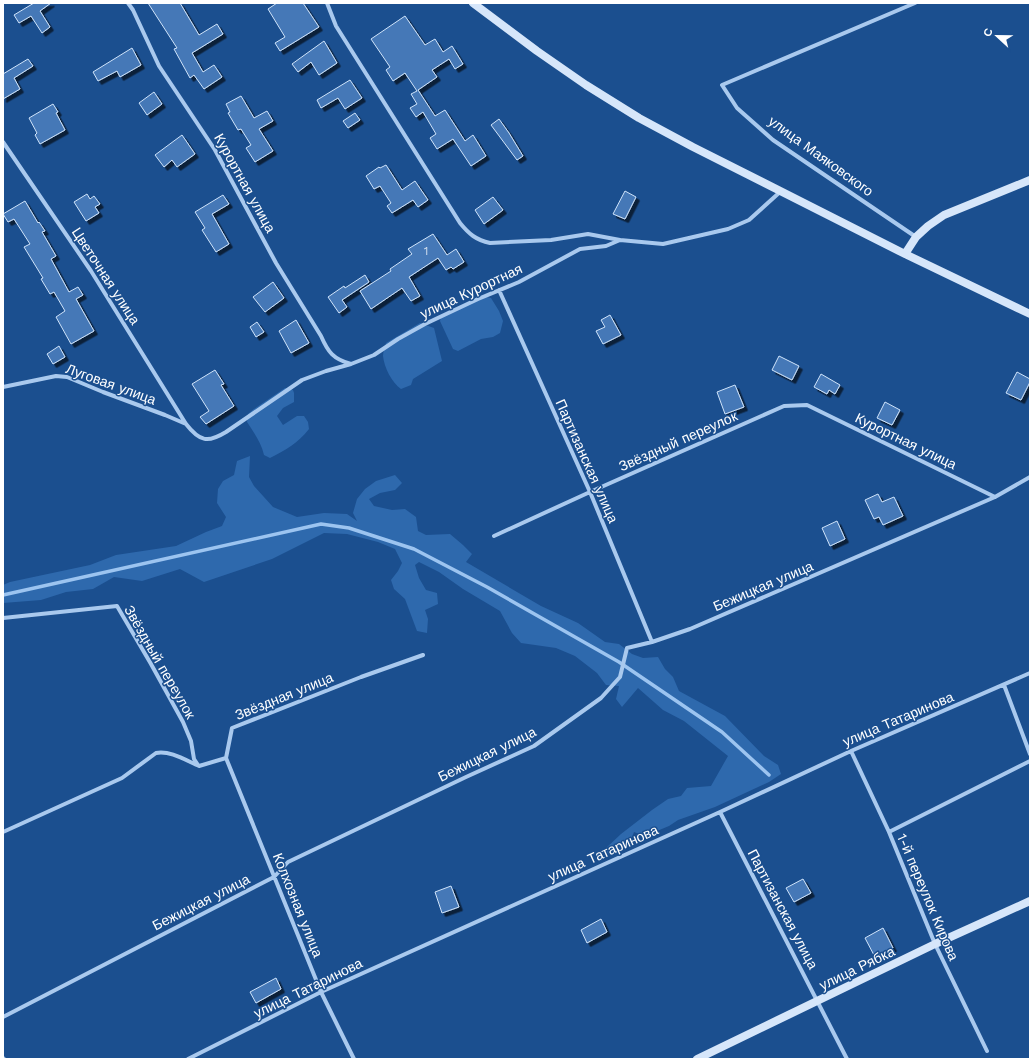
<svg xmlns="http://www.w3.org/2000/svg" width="1033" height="1062" font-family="'Work Sans',sans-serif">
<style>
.green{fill:#2e69ad}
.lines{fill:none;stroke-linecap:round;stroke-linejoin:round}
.stream{stroke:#9cc4f0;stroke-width:3.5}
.building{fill:#4478b7;stroke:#cfe3fa;filter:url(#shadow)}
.street{stroke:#a9c9ee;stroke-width:4}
.secondary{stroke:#d6e6fa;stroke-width:8}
.labels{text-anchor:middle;stroke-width:3;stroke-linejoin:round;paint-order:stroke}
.number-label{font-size:12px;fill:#d0dded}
.street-label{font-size:14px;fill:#fff;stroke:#1b4f8f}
</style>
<defs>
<filter id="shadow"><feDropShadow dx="3.5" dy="3.5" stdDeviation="0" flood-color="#0009"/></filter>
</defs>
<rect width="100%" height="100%" fill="#1b4f8f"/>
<path class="green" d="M482 296 491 298 499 311 503 321 500 333 493 337 481 339 458 351 453 349 440 321 441 317Z
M420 323 434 328 442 361 413 379 411 385 401 389C392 383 384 367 383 356 383 352 385 347 386 343Z
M285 388 293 390 294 393V402L283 408 277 416 283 425 297 416H304L308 422 309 429C298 443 286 450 270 458L264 455C261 442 254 433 247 422L248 414 254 409Z
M250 456 249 477 254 486 273 507 297 517 324 513 347 514 357 521 353 513 357 499 365 489 376 481 395 475 402 483 395 490 380 493 369 499 374 506 392 510 405 509 416 517 418 531 426 535 450 534 463 545 472 554 466 562 541 606 578 623 605 642 619 644 632 654 643 658 658 657 665 669 673 677 679 691 725 716 764 756 778 765 781 774 769 782 715 807 678 820 669 826 645 836 634 832 630 842 617 851 607 855 606 848 621 834 652 810 668 799 681 796 687 788 711 786 728 756 684 721 663 710 638 688 622 707 616 699 619 686 606 685 597 673 575 656 556 648 521 643 512 633 500 611 463 589 439 572 419 562 415 565 419 578 426 590 437 593 438 604 425 610 428 619 427 633 417 631 405 599 394 589 391 580 398 571 402 563 395 549 378 542 347 534 324 533 272 559 204 582 180 569 142 581 114 577 93 589 66 592 41 600 3 603V585L10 582 90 565 116 555 176 546 206 532 222 526 226 517 217 503 218 489 223 481 234 475 237 461Z"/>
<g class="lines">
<path class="stream" d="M3 595 321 524 349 528 414 549 487 587 619 662 722 732 769 775"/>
</g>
<path class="building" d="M34 3H51L40 11 50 27 42 33 31 16 19 23 14 15Z
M148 3H180L199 35 217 24 223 34 192 53 203 72 214 65 222 77 204 89 194 75 190 78 174 49 177 48Z
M277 3H303L319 27 280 51 275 43 285 37 268 9Z
M405 16 425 45 435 39 443 52 452 46 463 64 455 69 449 59 432 70 437 77 418 90 435 116 445 110 465 141 473 135 486 156 471 166 453 139 437 149 430 138 436 134 423 112 416 117 410 108 417 104 411 94 417 91 405 73 393 81 386 70 390 67 371 39Z
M324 41 337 63 319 75 311 62 298 72 292 64Z
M132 48 141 65 120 77 117 71 98 81 93 72Z
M28 59 33 66 14 78 20 89 3 99V74Z
M350 80 362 98 345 109 338 98 321 108 317 100Z
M154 92 162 104 147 115 139 103Z
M241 96 254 118 267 111 273 121 259 129 273 151 255 162 246 148 251 145 241 129 238 130 228 113 230 112 226 104Z
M53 104 58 112 56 113 65 130 40 144 35 135 37 133 29 118Z
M355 113 360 120 348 128 343 121Z
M499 119 509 133 523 156 517 160 491 125Z
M182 135 195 154 177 167 172 160 164 167 155 155Z
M386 165 402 190 415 181 428 200 418 207 413 200 392 213 387 206 391 203 380 186 374 189 366 176 379 167 380 168Z
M625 191 636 197 625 219 613 214Z
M87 194 90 199 94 196 100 204 95 207 99 213 86 221 74 202Z
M223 195 229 204 212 214 229 244 216 252 202 230 205 228 195 212Z
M493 197 503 210 484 224 475 210Z
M25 201 38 223 39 222 45 231 42 232 56 256 51 259 69 292 78 287 83 295 76 299 94 331 71 344 56 317 65 311 54 292 50 294 41 279 43 278 24 247 30 244 14 219 8 222 3 214Z
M433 234 447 255 456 249 464 262 453 269 451 267 446 270 438 258 409 277 420 296 411 301 402 288 371 309 360 291 391 271 390 269 412 254 408 249Z
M365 275 369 282 342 300 347 307 339 313 328 297 344 286 345 288Z
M273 282 284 298 265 312 253 297Z
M610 315 621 335 603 344 596 331 605 327 601 320Z
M296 320 309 343 291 353 279 331Z
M257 322 264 332 256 337 250 327Z
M59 346 65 357 53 364 47 354Z
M779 356 799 366 792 380 772 370Z
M215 370 224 384 221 385 234 406 206 424 200 417 209 411 192 384Z
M1017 372 1030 379V382L1021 400 1006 393Z
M821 374 840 385 835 394 829 390 827 394 814 387Z
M735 385 744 407 725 414 717 392Z
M885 402 900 410 892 425 877 418Z
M878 494 882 502 894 497 903 516 883 525 879 517 874 519 865 500Z
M837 521 845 539 830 546 822 528Z
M803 879 811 893 794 902 786 888Z
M451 886 459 907 442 913 435 892Z
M601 919 607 932 587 943 581 930Z
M883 928 893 948 875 957 865 938Z
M276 978 281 989 256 1003 250 992Z"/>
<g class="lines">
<path class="street" d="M128 3 133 10 159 66 215 150 276 263 321 336C328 352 333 359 351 364
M327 3 336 26 460 223C469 234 476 240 490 243L551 240 588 234 620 240
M915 3 722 85 737 108 773 140 916 237
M3 142 91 271 186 424C200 442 208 443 226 432L302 380 326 371 351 364 374 355 398 339 425 324 478 299 519 282 580 249 606 246 620 240 663 244 728 229 749 220 780 192
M499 290 590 492 652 642
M3 387 56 376 67 377 103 392 165 415 186 424
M494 536 590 492 784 406 807 405 995 497
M3 618 117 606 151 664 183 722 191 741 194 759 198 765
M1004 685 1030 754
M851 751 889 832 935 944 987 1051
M226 758 321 992 354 1059
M720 812 847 1059
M3 832 122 778 156 753C170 750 187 761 199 766L226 758 232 728 361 677 423 655
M889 832 1030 761
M3 1017 274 877 288 862 466 777 534 746 601 698 620 677 627 648 652 642 690 629 995 497 1030 477
M3 1058 4 1059
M188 1059 321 992 720 812 851 751 1030 673"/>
<path class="secondary" d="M473 3 537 51 586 85 639 118 693 147 905 254 1030 314
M905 254 916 237 928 226 944 215 1030 180
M697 1059 935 944 1030 901"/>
</g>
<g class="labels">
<g class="number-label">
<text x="426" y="255">1</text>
</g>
<g class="street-label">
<text transform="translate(821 156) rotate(36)" y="5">улица Маяковского</text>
<text transform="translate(245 183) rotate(61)" y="5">Курортная улица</text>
<text transform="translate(106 276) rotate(57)" y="5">Цветочная улица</text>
<text transform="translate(471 291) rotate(-25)" y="5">улица Курортная</text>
<text transform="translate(111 384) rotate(20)" y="5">Луговая улица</text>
<text transform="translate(678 441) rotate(-24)" y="5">Звёздный переулок</text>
<text transform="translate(906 441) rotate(26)" y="5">Курортная улица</text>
<text transform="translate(587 461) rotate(66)" y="5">Партизанская улица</text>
<text transform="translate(763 586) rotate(-23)" y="5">Бежицкая улица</text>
<text transform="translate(160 662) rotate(60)" y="5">Звёздный переулок</text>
<text transform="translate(284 696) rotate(-22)" y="5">Звёздная улица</text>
<text transform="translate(898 719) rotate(-23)" y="5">улица Татаринова</text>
<text transform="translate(487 754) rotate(-26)" y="5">Бежицкая улица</text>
<text transform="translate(603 853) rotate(-24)" y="5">улица Татаринова</text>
<text transform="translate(928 897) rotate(67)" y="5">1-й переулок Кирова</text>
<text transform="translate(201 902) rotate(-27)" y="5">Бежицкая улица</text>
<text transform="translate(298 905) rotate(68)" y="5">Колхозная улица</text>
<text transform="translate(783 909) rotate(62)" y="5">Партизанская улица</text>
<text transform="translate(857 968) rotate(-26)" y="5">улица Рябка</text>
<text transform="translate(308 988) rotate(-26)" y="5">улица Татаринова</text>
</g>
</g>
<rect width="1033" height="1062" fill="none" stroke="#ffffff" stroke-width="8"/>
<g transform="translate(997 36) rotate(292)" stroke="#1b4f8f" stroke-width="3" paint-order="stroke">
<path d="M0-3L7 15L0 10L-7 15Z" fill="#ffffff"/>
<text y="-6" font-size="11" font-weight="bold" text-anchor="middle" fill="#ffffff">С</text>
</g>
</svg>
